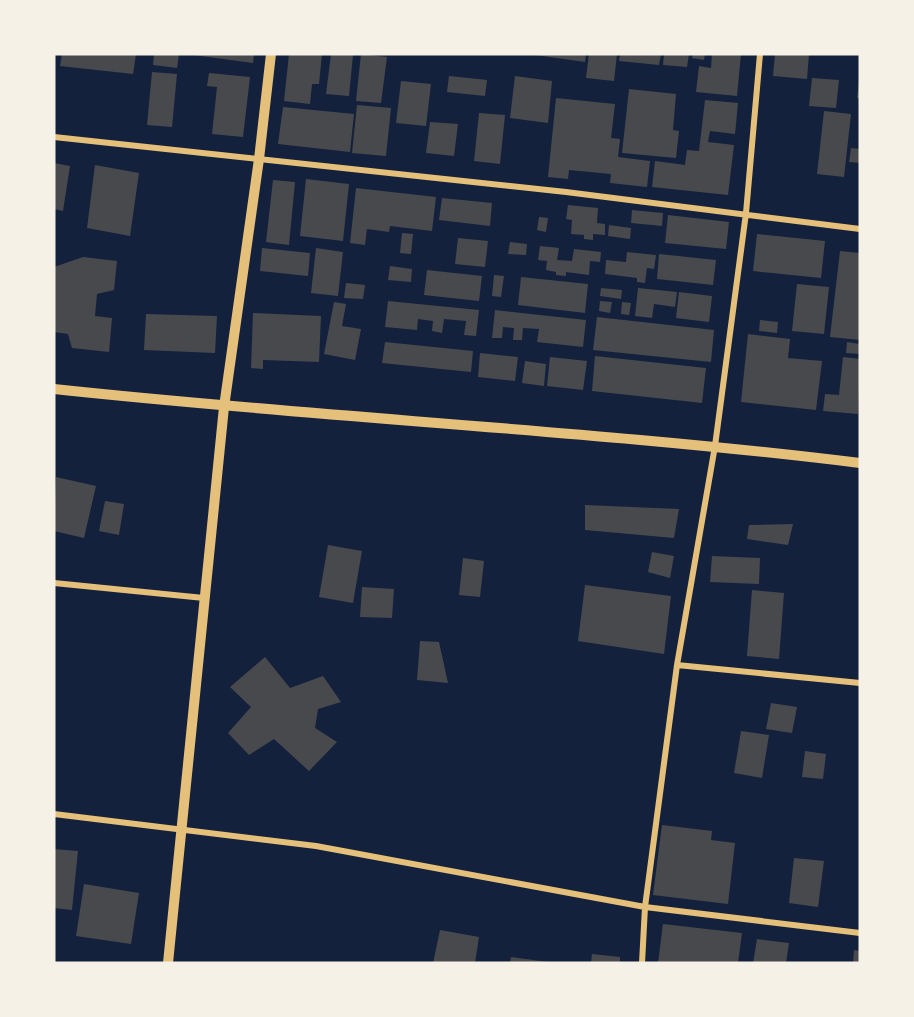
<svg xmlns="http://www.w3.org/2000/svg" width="914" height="1017" font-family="'Open Sans',sans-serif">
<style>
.building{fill:#48494c}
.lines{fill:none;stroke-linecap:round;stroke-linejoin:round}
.minor{stroke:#e5c07b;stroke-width:6}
.tertiary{stroke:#e5c07b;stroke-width:10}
</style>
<rect width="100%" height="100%" fill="#14213d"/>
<path class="building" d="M62 54H136L133 74 60 66Z
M154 54H179L177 68 153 65Z
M186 54H254L253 63Z
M289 54H322L319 84H312L310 104 284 101Z
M331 54 353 55 349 96 326 94Z
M361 54 387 57 381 103 356 101Z
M528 54H586L585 62Z
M589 54H617L614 81 586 78Z
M620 54H661L659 65 619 61Z
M664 54H689L687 67 663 65Z
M693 54H705L704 60 692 58Z
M712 54H741L737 96 696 92 699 66 711 68Z
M775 54H809L807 79 773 76Z
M152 72 177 74 172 127 147 125Z
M209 73 250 77 243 137 212 134 217 87 207 86Z
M449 76 487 80 485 96 447 92Z
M515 76 552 81 548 123 510 118Z
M812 78 839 80 836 108 809 106Z
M401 81 431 84 426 126 396 123Z
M859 82H860V99L857 98Z
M629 89 676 94 673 130 679 131 676 158 622 153Z
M556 98 615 104 611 138 620 139 618 157 650 161 647 187 610 183 611 174 569 170 568 179 548 177Z
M705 100 738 103 735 134 710 131 708 142 734 145 728 195 652 187 655 161 685 165 687 150 699 151Z
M357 105 391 108 386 156 352 153Z
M283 107 354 114 350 152 278 144Z
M824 111 851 114 844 177 817 174Z
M479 113 505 115 500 164 474 161Z
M430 122 458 124 454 156 426 153Z
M851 148 860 149V163L849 162Z
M54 163 70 166 63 211 54 209Z
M95 165 139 173 130 236 87 228Z
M306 179 349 184 343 241 300 236Z
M273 180 295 182 289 245 266 242Z
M356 188 436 197 432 231 390 226 389 232 367 229 365 245 350 243Z
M442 198 492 203 490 226 439 220Z
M568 205 598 208 597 223 605 224V235L593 234V240L584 239V235L571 234 572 220 566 219Z
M632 210 663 213 662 226 631 223Z
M668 215 729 222 726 249 665 243Z
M539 217 548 218 546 232 537 230Z
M609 225 631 228 630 239 608 236Z
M402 233 413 234 411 254 400 253Z
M757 234 825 241 821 278 753 271Z
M458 238 488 241 485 267 455 264Z
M510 242 527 244 526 255 508 254Z
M540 246 559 248 557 260 572 261 574 249 601 252 600 262 590 261 589 275 566 272V276L556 275V272L546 270 547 261 538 260Z
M262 248 310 253 308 276 260 271Z
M316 248 343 252 338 296 311 293Z
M840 251 860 253V340L830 337Z
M627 252 656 255 654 269 647 268 645 283 637 282V278L605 274 606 260 626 262Z
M659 254 716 260 713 285 657 279Z
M83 257 117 261 114 290 97 294 95 316 112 318 109 352 72 348 68 334 54 332V267Z
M390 266 412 269 411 282 388 280Z
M427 270 482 276 479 301 424 295Z
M494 275 504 276 501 297 492 296Z
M521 277 588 284 585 313 518 305Z
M346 283 365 285 363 299 344 298Z
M797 284 829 287 824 334 792 331Z
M601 288 622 290 621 299 600 296Z
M638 288 677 292 675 307 654 304 652 318 635 316Z
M679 292 712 296 709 322 676 318Z
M388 301 479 310 476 336 464 335 466 321 444 319 442 333 432 331 433 321 418 319 417 330 385 327Z
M600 301 612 302 610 313 599 311Z
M334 302 346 304 342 326 361 329 355 360 324 354Z
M622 302 631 303 629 315 621 314Z
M495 310 586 320 583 347 537 342 539 329 523 328 522 340H513L514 328 503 327 502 338H492Z
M253 313 321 316 319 362 263 360V369L251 368Z
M146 314 217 316 215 353 144 350Z
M597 317 714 330 711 362 593 350Z
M760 320 778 322 777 333 759 331Z
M748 334 790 339 788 358 822 361 816 410 741 402Z
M385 342 473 351 471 372 382 363Z
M847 342 860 344V354L846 353Z
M480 353 518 357 515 381 478 377Z
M595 356 706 368 702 403 592 391Z
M550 357 587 361 583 390 547 386Z
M843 357 860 359 858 414 823 411 825 394 839 395Z
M525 361 546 364 544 386 522 383Z
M56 477 96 486 84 538 54 531Z
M105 501 124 504 119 535 99 531Z
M585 505 679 509 674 538 585 530Z
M793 524 788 545 747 539 749 525Z
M328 545 362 551 353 603 319 597Z
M652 552 674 556 670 578 648 572Z
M712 556 760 558 759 584 710 582Z
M463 558 484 561 480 597 459 595Z
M585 585 671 596 664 654 578 641Z
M362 587 394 589 392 618 360 617Z
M752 590 784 593 779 659 747 656Z
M420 641 439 642 448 683 417 680Z
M265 657 290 688 323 676 341 702 318 709 315 728 337 742 309 771 274 739 249 755 228 733 251 707 230 687Z
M771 703 797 707 792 733 766 729Z
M741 731 769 735 762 778 734 773Z
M805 751 826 754 823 779 802 777Z
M662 825 712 831 711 840 735 843 728 904 653 895Z
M54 849 78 851 72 910 54 908Z
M794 858 824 861 818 907 789 903Z
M84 884 139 893 131 944 76 936Z
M663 924 742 933 738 963H658Z
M440 930 479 937 475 963H433Z
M757 939 789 943 786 963H753Z
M854 950 860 951V963H853Z
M592 954 620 957V963H591Z
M511 957 548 962V963H510Z"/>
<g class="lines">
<path class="minor" d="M54 137 566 192 860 229
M54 583 204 598
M677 665 860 683
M54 814 316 846 645 907 860 933
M642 963 645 907 677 665 715 446 746 213 760 54"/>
<path class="tertiary" d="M54 389C322 418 592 430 860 463
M168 963 224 407 259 159 271 54"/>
</g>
<rect width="914" height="1017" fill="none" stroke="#f6f1e7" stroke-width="111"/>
</svg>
